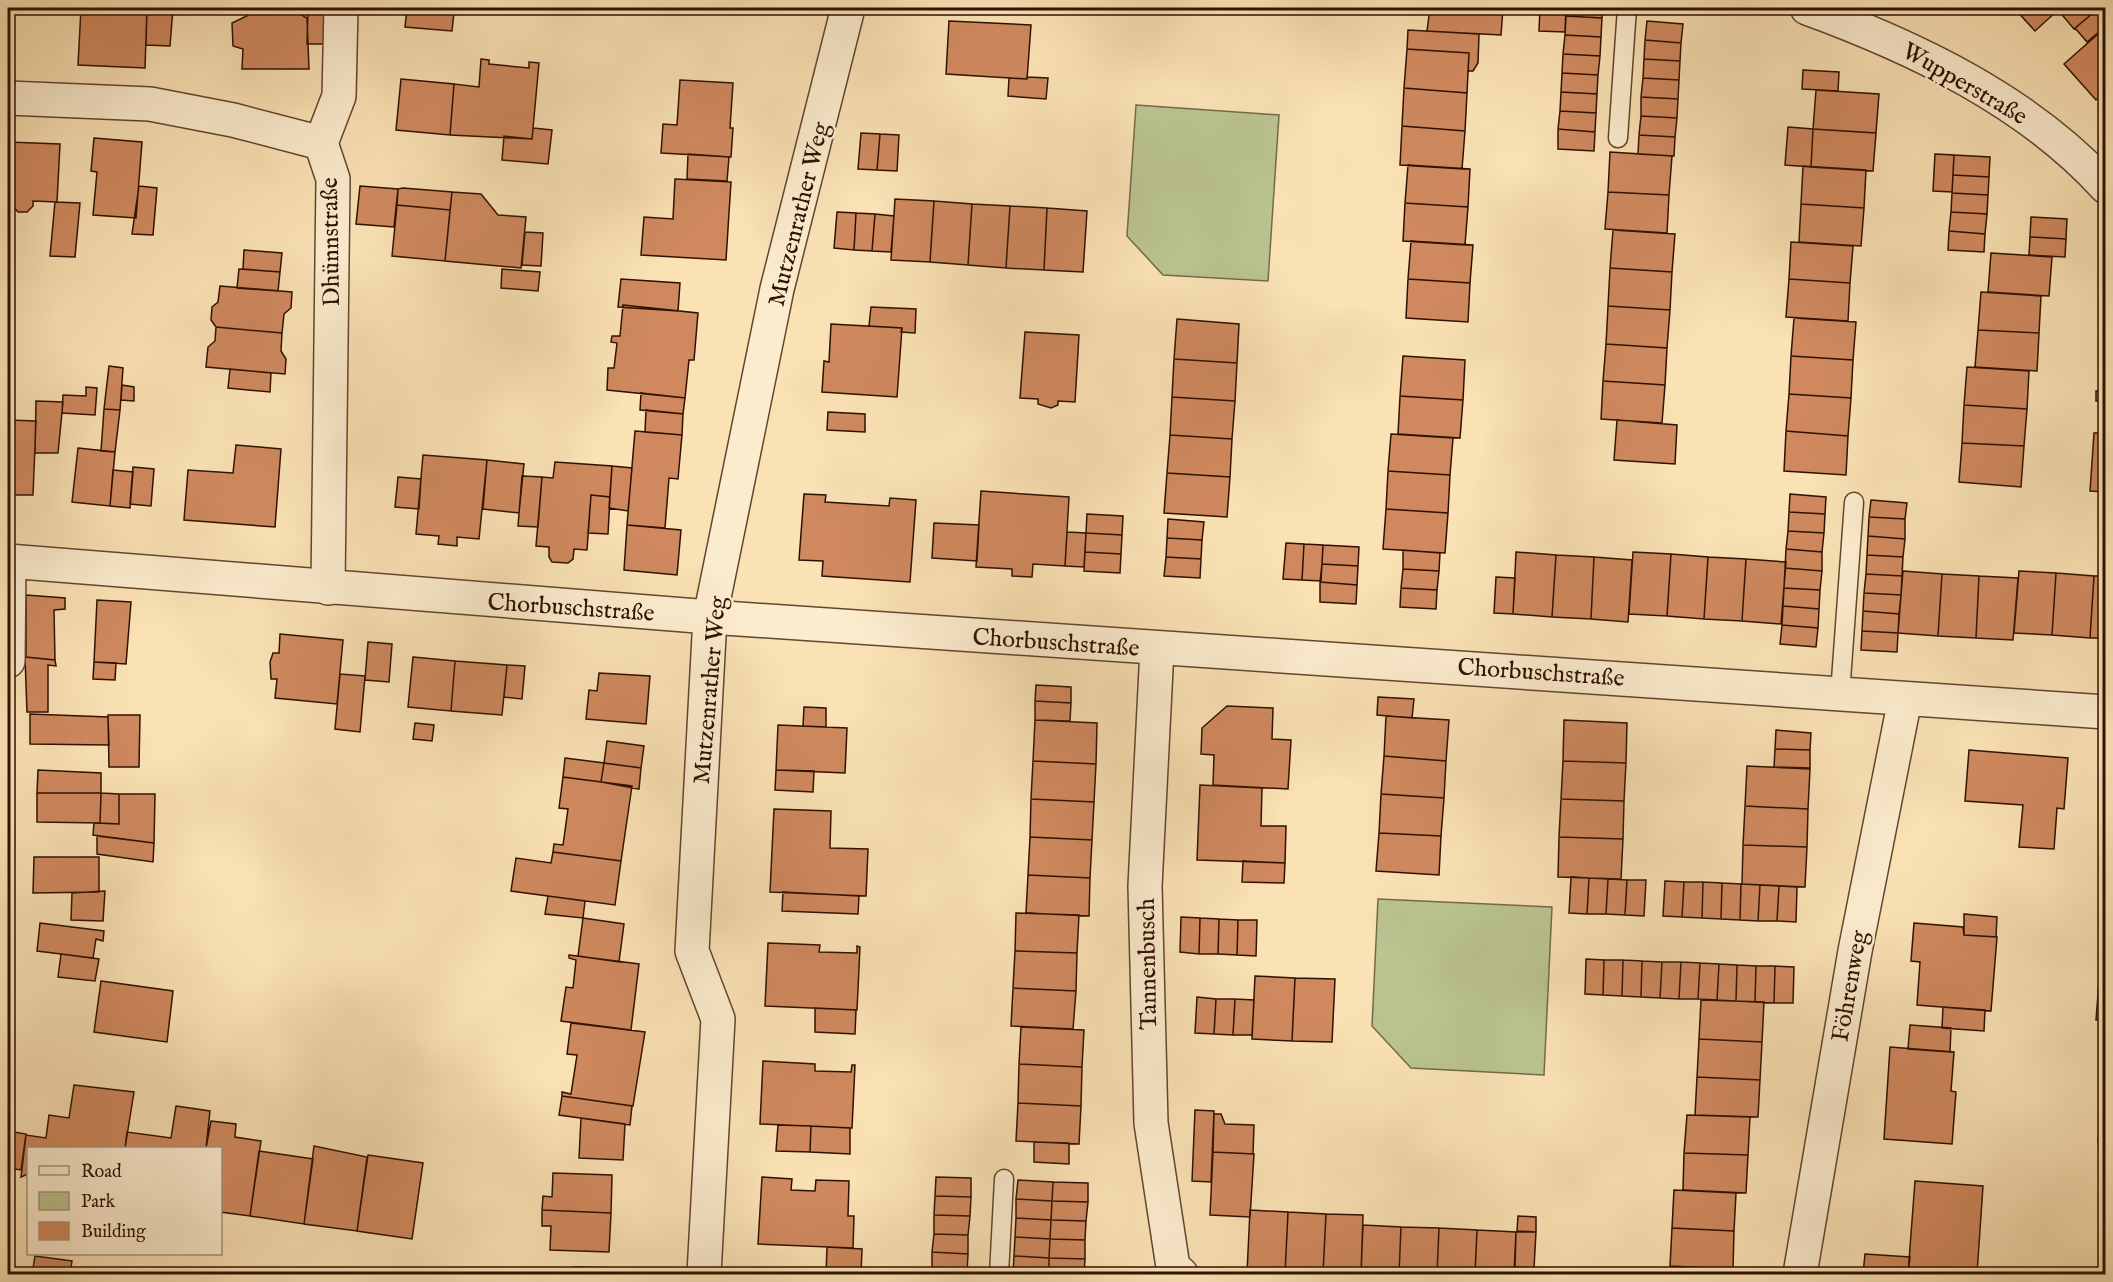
<svg xmlns="http://www.w3.org/2000/svg" width="2113" height="1282" font-family="'IM FELL English',serif">
<style>
.green{fill:#bac490;stroke:#746a48;stroke-width:1.5}
.building{fill:#d0895f;stroke:#2f1101;stroke-width:1.5}
.lines{fill:none;stroke-linecap:round;stroke-linejoin:round}
.lane-casing{stroke:#62452e;stroke-width:21}
.street-casing{stroke:#62452e;stroke-width:36}
.lane{stroke:#fcecce;stroke-width:18}
.street{stroke:#fcecce;stroke-width:33}
.labels{text-anchor:middle;stroke-width:5;stroke-linejoin:round;paint-order:stroke}
.street-label{font-size:24px;fill:#2f1101;stroke:#fcecce}
</style>
<rect width="100%" height="100%" fill="#fae2b4"/>
<filter id="stains"><feTurbulence type="fractalNoise" baseFrequency=".00333" numOctaves="4"/><feColorMatrix values="0 0 0 0 .2 0 0 0 0 .09 0 0 0 0 .02 0 0 0 .5 -.17"/></filter>
<radialGradient id="worn" r=".72"><stop offset=".6" stop-color="#630" stop-opacity="0"/><stop offset="1" stop-color="#630" stop-opacity=".3"/></radialGradient>
<path class="green" d="M1136 105 1279 115 1268 281 1163 275 1127 236Z
M1378 899 1552 907 1544 1075 1411 1068 1372 1026Z"/>
<path class="building" d="M8 8H10L8 62Z
M81 8H147L145 68 78 65Z
M147 8H173L170 46 146 45Z
M263 8H289L307 18 309 69H242L243 49 233 46 232 23Z
M308 8H330L329 44H307Z
M407 8 454 12 452 31 405 27Z
M412 8H454V12Z
M1362 8H1430L1429 12Z
M1430 8H1503L1501 35 1427 31Z
M1540 8H1566L1565 32 1539 31Z
M1566 8H1603L1602 18 1566 16Z
M2014 8H2099L2074 29 2058 10 2035 31Z
M2099 8H2106V26L2087 42 2075 28Z
M1566 16 1602 18 1601 37 1565 35Z
M949 21 1031 25 1027 79 946 74Z
M1647 21 1683 24 1681 43 1645 40Z
M2106 27V100L2101 95 2096 100 2064 64Z
M1408 30 1479 34 1478 63 1473 71H1468L1469 53 1407 49Z
M1565 35 1601 37 1600 56 1563 54Z
M1645 40 1681 43 1680 61 1644 59Z
M1407 49 1469 53 1467 93 1404 88Z
M1563 54 1600 56 1598 75 1562 73Z
M481 59 489 60V64L529 68V62L539 63 532 139 450 135 454 84 479 87Z
M1644 59 1680 61 1679 80 1643 78Z
M1803 70 1839 72 1838 91 1802 89Z
M1562 73 1598 75 1597 94 1561 92Z
M1027 77 1048 78 1046 99 1008 96 1009 78 1027 79Z
M1643 78 1679 80 1678 99 1641 97Z
M401 79 454 84 450 135 396 130Z
M680 80 733 83 730 128H733L731 157 661 153 663 124 677 125Z
M1404 88 1467 93 1465 131 1402 126Z
M1816 90 1879 94 1876 133 1813 129Z
M1561 92 1597 94 1596 113 1560 111Z
M1641 97 1678 99 1677 118 1641 116Z
M1560 111 1596 113 1595 132 1558 129Z
M1641 116 1677 118 1675 137 1639 135Z
M1402 126 1465 131 1462 169 1400 165Z
M1788 127 1813 129 1811 167 1785 165Z
M533 128 552 130 548 164 502 160 504 136 532 139Z
M1558 129 1595 132 1594 151 1558 149Z
M1813 129 1876 133 1873 171 1811 167Z
M861 133 880 134 877 170 858 169Z
M880 134 899 135 897 171 877 170Z
M1639 135 1675 137 1674 156 1638 154Z
M94 138 142 142 136 218 93 215 97 172 91 171Z
M8 142 60 144 57 202 33 201V206L27 212H18L12 205V201L8 200Z
M1610 152 1672 156 1669 195 1608 192Z
M688 154 729 157 727 181 687 179Z
M1935 154 1954 155 1952 192 1933 191Z
M1954 155 1990 157 1989 177 1953 175Z
M1408 165 1470 169 1468 207 1405 203Z
M1803 166 1866 170 1864 208 1801 204Z
M1953 175 1989 177 1988 195 1952 193Z
M675 179 731 182 726 260 641 255 644 217 673 219Z
M139 186 157 188 153 235 132 234Z
M360 186 398 189 394 227 356 224Z
M403 188 452 192 450 210 397 205 398 189Z
M452 192 481 194 498 215 526 217 521 268 445 261Z
M1608 192 1669 195 1667 233 1605 229Z
M1952 193 1988 195 1987 214 1951 212Z
M895 199 934 201 930 262 891 260Z
M934 201 972 204 968 265 930 262Z
M55 202 80 203 75 257 50 256Z
M1405 203 1468 207 1465 245 1403 241Z
M972 204 1010 206 1006 268 968 265Z
M1801 204 1864 208 1861 246 1799 242Z
M397 205 450 210 445 261 392 256Z
M1010 206 1047 208 1044 270 1006 268Z
M1047 208 1087 211 1083 272 1044 270Z
M837 212 856 213 854 250 834 248Z
M1951 212 1987 214 1985 234 1949 231Z
M856 213 875 214 872 251 854 250Z
M875 214 894 216 891 252 872 251Z
M2031 217 2067 219 2066 239 2030 237Z
M1613 230 1675 234 1672 272 1610 268Z
M1949 231 1985 234 1984 252 1948 250Z
M525 232 543 233 541 266 522 265Z
M2030 237 2066 239 2065 257 2029 255Z
M1411 241 1473 245 1470 283 1408 279Z
M1791 242 1853 246 1850 283 1789 279Z
M244 250 282 253 280 272 243 269Z
M1991 253 2052 257 2049 296 1988 292Z
M1610 268 1672 272 1670 310 1608 306Z
M239 269 280 272 278 291 237 288Z
M502 269 540 272 538 291 501 288Z
M621 279 680 283 678 311 618 307Z
M1408 279 1470 283 1468 322 1406 318Z
M1789 279 1850 283 1848 321 1786 317Z
M220 286 292 292 291 308 284 314 282 333 216 327 211 320 212 307 218 302Z
M1981 292 2041 296 2039 333 1978 330Z
M623 305 698 313 694 360H689L685 398 607 390 608 368H614L617 343 611 342 612 336H620Z
M1608 306 1670 310 1667 348 1606 344Z
M871 307 916 309 915 333 901 332 902 328 869 326Z
M1794 318 1856 322 1853 360 1791 356Z
M1177 319 1239 324 1237 363 1174 359Z
M831 324 902 328 897 397 822 392 824 361 829 362Z
M216 327 282 333 281 351 286 359 285 374 206 367 208 347 215 341Z
M1978 330 2039 333 2037 371 1975 367Z
M1025 332 1079 335 1075 402 1058 401V405L1051 408 1038 404V399L1020 398Z
M1606 344 1667 348 1665 385 1603 381Z
M1403 356 1465 360 1463 400 1400 396Z
M1791 356 1853 360 1851 398 1789 394Z
M1174 359 1237 363 1235 401 1172 397Z
M109 366 123 368 120 410 104 409Z
M1967 367 2029 371 2027 409 1964 405Z
M230 369 271 373 270 392 228 388Z
M1603 381 1665 385 1662 423 1601 419Z
M122 385 134 387V401L121 400Z
M86 387 97 388 95 415 62 413 63 395 86 396Z
M2096 391H2106V401H2096Z
M641 393 685 398 683 414 640 410Z
M1789 394 1851 398 1848 436 1786 431Z
M1400 396 1463 400 1460 438 1398 434Z
M1172 397 1235 401 1232 439 1170 435Z
M36 401 63 402 58 453H35Z
M1964 405 2027 409 2024 446 1962 443Z
M104 409 120 410 115 452 101 451Z
M646 410 683 414 682 435 645 432Z
M828 412 865 414V432L827 430Z
M8 420 36 421 33 495H8Z
M1617 420 1677 425 1675 464 1614 460Z
M2106 423V492L2090 491 2094 433H2105Z
M635 431 682 435 678 479 669 478 665 528 627 525Z
M1786 431 1848 436 1846 475 1784 471Z
M1391 434 1453 438 1450 475 1388 471Z
M1170 435 1232 439 1230 477 1167 473Z
M1962 443 2024 446 2021 487 1959 482Z
M236 445 281 449 275 527 184 520 188 470 233 473Z
M78 448 115 452 110 506 72 502Z
M423 455 487 460 479 539 457 537V546L438 544 439 536 416 534Z
M487 460 524 464 519 513 483 509Z
M555 462 612 466 610 497 591 495 587 550 574 549 573 559 568 563 552 562 549 557V547L536 546 542 477 553 478Z
M612 466 632 468 628 511 609 508Z
M133 467 154 469 151 506 130 504Z
M113 470 133 472 130 508 110 506Z
M1388 471 1450 475 1448 513 1386 509Z
M1167 473 1230 477 1227 517 1164 513Z
M522 476 542 477 538 527 518 526Z
M398 477 421 479 419 509 395 507Z
M981 491 1069 497 1065 566 1033 564 1032 577 1012 576V569L976 567Z
M804 494 826 495 825 502 889 506 890 498 916 500 910 582 822 576 823 561 799 560Z
M1790 494 1826 497 1825 514 1789 512Z
M591 495 610 497 608 534 588 533Z
M1871 500 1907 503 1905 519 1869 517Z
M1386 509 1448 513 1445 553 1383 549Z
M1789 512 1825 514 1824 533 1788 531Z
M1087 514 1123 516 1122 535 1086 533Z
M1869 517 1905 519V539L1868 536Z
M1168 519 1204 522 1202 540 1167 538Z
M934 523 979 525 977 561 932 558Z
M627 525 681 530 677 575 624 570Z
M1788 531 1824 533 1822 552 1786 549Z
M1067 532 1086 533 1084 567 1065 566Z
M1086 533 1122 535 1121 554 1085 552Z
M1868 536 1905 539 1903 557 1867 555Z
M1167 538 1202 540 1201 559 1166 557Z
M1286 543 1304 544 1302 580 1283 579Z
M1304 544 1323 545 1321 581 1302 580Z
M1323 545 1359 547 1358 566 1322 564Z
M1786 549 1822 552V571L1785 568Z
M1403 550 1440 553 1439 571 1403 569Z
M1085 552 1121 554 1120 573 1084 571Z
M1516 552 1556 555 1552 617 1513 614Z
M1633 552 1671 554 1667 616 1629 614Z
M1671 554 1708 557 1704 619 1667 616Z
M1556 555 1594 557 1591 619 1552 617Z
M1867 555 1903 557 1902 576 1866 574Z
M1166 557 1201 559 1200 578 1164 576Z
M1594 557 1632 560 1628 622 1591 619Z
M1708 557 1746 559 1742 621 1704 619Z
M1746 559 1786 562 1781 624 1742 621Z
M1322 564 1358 566 1357 585 1320 582Z
M1785 568 1822 571 1820 590 1784 588Z
M1403 569 1439 571 1437 590 1401 588Z
M1903 571 1942 574 1938 636 1898 633Z
M2019 571 2056 573 2052 635 2014 633Z
M2056 573 2094 576 2090 638 2052 635Z
M1866 574 1902 576 1901 595 1864 593Z
M1942 574 1979 576 1976 638 1938 636Z
M1979 576 2018 578 2013 640 1976 638Z
M2094 576H2106V638H2090Z
M1496 577 1515 578 1513 614 1494 613Z
M1320 582 1357 585 1356 604 1320 602Z
M1401 588 1437 590 1436 609 1400 607Z
M1784 588 1820 590 1819 609 1783 606Z
M1864 593 1901 595 1899 614 1863 611Z
M26 595 65 598V609L54 610 55 660 26 657Z
M97 600 131 602 126 664 94 662Z
M1783 606 1819 609 1818 628 1782 625Z
M1863 611 1899 614 1898 633 1862 631Z
M1782 625 1818 628 1816 647 1780 644Z
M1862 631 1898 633 1897 652 1861 650Z
M280 634 343 640 337 704 275 698 277 679H271L270 662 273 653H279Z
M368 642 392 644 389 682 365 680Z
M25 657 55 660 56 666 48 665V712H27Z
M413 657 455 661 451 711 408 707Z
M455 661 507 665 502 715 451 711Z
M94 662 116 663 115 680 93 679Z
M507 665 525 666 522 699 504 697Z
M599 673 650 676 646 724 586 719 589 690 597 691Z
M340 674 365 676 360 732 335 729Z
M1036 685 1071 687V703L1035 701Z
M1378 697 1414 699 1412 718 1377 715Z
M1035 701 1071 703 1070 721 1035 720Z
M1227 706 1273 708 1272 739 1291 740 1288 789 1213 785 1214 755 1201 754 1202 728Z
M804 707 826 708V727L803 726Z
M30 714 108 717 109 745 30 744Z
M108 715H140L139 767H109Z
M1386 716 1449 720 1446 761 1384 756Z
M1035 720 1097 723 1096 764 1033 761Z
M1564 720 1627 723 1626 763 1563 761Z
M415 723 434 725 432 741 413 739Z
M778 725 847 728 845 773 776 770Z
M1776 730 1811 733 1810 750 1775 749Z
M607 741 644 746 641 768 604 763Z
M1775 749 1810 750V768L1774 767Z
M1969 750 2068 758 2064 809 2057 808 2054 849 2019 847 2023 805 1965 801Z
M1384 756 1446 761 1444 798 1381 794Z
M565 758 604 763 601 782 563 777Z
M1033 761 1096 764 1094 802 1031 799Z
M1563 761 1626 763 1624 801 1561 799Z
M604 763 641 768 639 789 601 782Z
M1747 766 1810 769 1808 809 1745 806Z
M38 770 101 773V793H37Z
M776 770 814 771 813 792 775 790Z
M563 777 632 786 621 861 553 852 554 844 563 845 568 809 559 808Z
M1200 785 1262 788 1261 826H1286L1285 863 1197 860Z
M37 793H101L100 823 37 822Z
M101 793 119 794V824L100 823Z
M119 794H155L154 843 93 835 94 823 119 824Z
M1381 794 1444 798 1441 836 1379 833Z
M1031 799 1094 802 1092 840 1030 837Z
M1561 799 1624 801 1623 839 1559 837Z
M1745 806 1808 809 1807 847 1743 845Z
M774 809 831 811 830 848 868 849 866 896 770 892Z
M1379 833 1441 836 1439 875 1376 871Z
M97 836 154 843 153 862 97 854Z
M1030 837 1092 840 1090 878 1028 875Z
M1559 837 1623 839 1621 879 1558 877Z
M1743 845 1807 847 1805 887 1742 884Z
M553 852 621 861 615 905 511 891 516 858 551 863Z
M34 857H99V892L33 893Z
M1243 861 1285 863 1284 883 1242 882Z
M1028 875 1090 878 1089 916 1026 913Z
M1571 877 1589 878 1587 914 1569 913Z
M1589 878 1608 879 1606 914H1587Z
M1608 879 1627 880 1625 915 1606 914Z
M1627 880H1646L1644 916 1625 915Z
M1665 881 1684 882 1682 917 1663 916Z
M1684 882H1703L1702 918 1682 917Z
M1703 882 1722 883 1721 919 1702 918Z
M1722 883 1741 884 1740 920 1721 919Z
M1741 884 1760 885 1758 921 1740 920Z
M1760 885 1779 886 1777 921H1758Z
M1779 886 1797 887 1796 922 1777 921Z
M105 891 103 921 71 920 72 893Z
M783 892 859 896 858 914 782 911Z
M548 896 585 901 583 918 545 914Z
M2103 905H2106V931H2101Z
M1016 913 1079 915 1077 953 1015 951Z
M1964 914 1997 917 1996 937 1964 935Z
M1181 917 1200 918 1199 954 1180 952Z
M583 918 624 924 619 962 578 956Z
M1200 918 1219 919 1218 954H1199Z
M1219 919 1238 920 1237 955 1218 954Z
M1238 920H1257L1256 956 1237 955Z
M40 923 104 931 103 941 96 939 93 958 37 951Z
M1914 923 1963 927 1964 935 1997 937 1991 1011 1917 1005 1920 962 1911 961Z
M768 943 820 945 819 952 857 953V946L860 947 857 1010 765 1006Z
M1015 951 1077 953 1076 991 1013 988Z
M61 954 99 959 95 981 58 977Z
M569 955 639 964 631 1030 561 1021 566 987 573 988 576 960 569 958Z
M1586 959 1604 960 1603 995 1585 994Z
M1604 960H1623L1622 996 1603 995Z
M1623 960 1642 961 1641 997 1622 996Z
M1642 961 1662 962 1660 998 1641 997Z
M1662 962H1681L1679 999 1660 998Z
M1681 962 1700 963 1698 999H1679Z
M1700 963 1719 964 1717 1000 1698 999Z
M1719 964 1737 965 1736 1001 1717 1000Z
M1737 965 1756 966 1755 1002 1736 1001Z
M1756 966H1775L1774 1003 1755 1002Z
M1775 966 1794 967 1793 1003H1774Z
M1255 976 1295 978 1292 1041 1252 1039Z
M1295 978 1335 979 1332 1042 1292 1041Z
M101 981 173 991 167 1042 94 1032Z
M2099 981H2106V1020H2096Z
M1013 988 1076 991 1073 1029 1011 1026Z
M1197 997 1216 999 1214 1034 1195 1033Z
M1216 999H1235L1233 1035 1214 1034Z
M1235 999 1254 1000 1252 1035H1233Z
M1701 1000 1764 1002 1762 1042 1699 1039Z
M1943 1007 1985 1010 1984 1031 1942 1028Z
M815 1008 856 1010 855 1034 815 1032Z
M571 1023 645 1032 633 1106 562 1096V1092L571 1094 577 1055 567 1054Z
M1910 1025 1951 1028 1950 1052 1908 1049Z
M1021 1027 1084 1030 1082 1067 1019 1064Z
M1699 1039 1762 1042 1760 1080 1697 1077Z
M1890 1047 1954 1052 1951 1091 1956 1092 1952 1144 1884 1139Z
M763 1061 815 1064V1071L851 1072 852 1065H855L852 1128 760 1124Z
M2104 1061H2106V1142L2098 1141Z
M1019 1064 1082 1067 1081 1106 1018 1103Z
M1697 1077 1760 1080 1758 1117 1695 1115Z
M74 1085 134 1092 125 1148H28V1174L21 1177 26 1135 46 1138 49 1115 69 1118Z
M562 1096 632 1106 630 1125 559 1115Z
M1018 1103 1081 1106 1079 1144 1016 1141Z
M176 1106 210 1111 206 1148H125L127 1132 171 1138Z
M1195 1110 1214 1111 1211 1182 1192 1181Z
M1214 1114H1221L1225 1124 1254 1125 1253 1154 1213 1152Z
M1687 1115 1750 1117 1748 1155 1684 1153Z
M581 1118 625 1124 623 1160 579 1158Z
M211 1121 236 1124 235 1137 261 1141 250 1216 220 1212V1148H206Z
M778 1125 811 1126 810 1152 776 1151Z
M811 1126 850 1128V1154L810 1152Z
M8 1131 26 1134 21 1170 8 1168Z
M1034 1142 1069 1143V1164L1034 1162Z
M314 1146 367 1157 357 1231 304 1224Z
M259 1151 313 1159 304 1224 250 1216Z
M1213 1152 1254 1154 1250 1217 1210 1215Z
M1684 1153 1748 1155 1746 1193 1683 1190Z
M368 1155 423 1163 412 1239 357 1231Z
M553 1173 612 1175 611 1213 542 1210 543 1196 552 1197Z
M762 1177 792 1179 791 1190 815 1191 816 1180 849 1181 848 1216H854L853 1248 758 1244Z
M936 1177 971 1178V1197L935 1196Z
M1018 1180 1053 1182 1052 1201 1016 1199Z
M1915 1181 1983 1186 1977 1274H1908Z
M1053 1182 1088 1183V1202L1052 1201Z
M1674 1190 1736 1193 1734 1231 1672 1228Z
M935 1196 971 1197 970 1216 934 1215Z
M1016 1199 1052 1201 1051 1220 1016 1218Z
M1052 1201 1088 1202 1086 1221 1051 1220Z
M542 1210 611 1213 609 1252 550 1250 551 1226H542Z
M1250 1210 1288 1212 1285 1274 1247 1273Z
M1288 1212 1326 1214 1323 1274H1285Z
M1326 1214 1363 1215 1361 1274H1323Z
M934 1215 970 1216 968 1235 934 1234Z
M1518 1216 1536 1217V1232L1517 1231Z
M1016 1218 1051 1220 1050 1239 1015 1237Z
M1051 1220 1086 1221 1085 1240 1050 1239Z
M1363 1225 1401 1227 1399 1274H1361Z
M1401 1227 1439 1228 1437 1274H1399Z
M1439 1228 1477 1230 1475 1274H1437Z
M1672 1228 1734 1231 1733 1269 1670 1266Z
M1477 1230 1516 1232 1514 1274H1475Z
M1516 1232H1536L1534 1268 1515 1267Z
M934 1234 968 1235V1254L932 1252Z
M1015 1237 1050 1239 1049 1258 1014 1256Z
M1050 1239 1085 1240V1259L1049 1258Z
M827 1247 862 1249 861 1274H826Z
M2104 1249 2106 1274H2102Z
M932 1252 968 1254 967 1273 932 1272Z
M1865 1254 1910 1257 1908 1274H1863Z
M35 1256 72 1261 70 1274H32Z
M1014 1256 1049 1258V1274H1013Z
M1049 1258 1085 1259 1084 1274H1049Z
M1670 1266 1733 1269V1274H1670Z
M574 1267 619 1268V1274H574Z
M932 1272 967 1273 931 1274Z"/>
<g class="lines">
<defs>
<path id="lane" d="M1618 138 1627 8
M1840 694 1854 502
M999 1274 1004 1179"/>
<path id="street" d="M1807 8C1914 47 2028 101 2106 187
M8 98 150 104 233 120 321 143
M321 143 333 179 328 588
M321 143 339 96 341 8
M8 561 710 617 2106 712
M1157 649 1145 886 1151 1123 1173 1267 1181 1274
M8 661 9 561
M704 1274 718 1019 692 951 710 617 777 289 848 8
M1800 1274 1855 951 1905 699"/>
</defs>
<use href="#lane" class="lane-casing"/>
<use href="#street" class="street-casing"/>
<use href="#lane" class="lane"/>
<use href="#street" class="street"/>
</g>
<g class="labels">
<g class="street-label">
<text transform="translate(1965 83) rotate(30)" y="8">Wupperstraße</text>
<text transform="translate(798 214) rotate(-76)" y="8">Mutzenrather Weg</text>
<text transform="translate(330 242) rotate(-91)" y="8">Dhünnstraße</text>
<text transform="translate(571 607) rotate(4)" y="8">Chorbuschstraße</text>
<text transform="translate(1056 642) rotate(4)" y="8">Chorbuschstraße</text>
<text transform="translate(1541 672) rotate(4)" y="8">Chorbuschstraße</text>
<text transform="translate(709 690) rotate(-85)" y="8">Mutzenrather Weg</text>
<text transform="translate(1147 964) rotate(-91)" y="8">Tannenbusch</text>
<text transform="translate(1849 986) rotate(-80)" y="8">Föhrenweg</text>
</g>
</g>
<rect width="2113" height="1282" fill="none" stroke="#fae2b4" stroke-width="30"/>
<rect x="9" y="9" width="2095" height="1264" fill="none" stroke="#2f1101" stroke-width="3"/>
<rect x="15" y="15" width="2083" height="1252" fill="none" stroke="#2f1101" stroke-width="1.5"/>
<rect x="27" y="1147" width="195" height="108" fill="#fcecce" stroke="#aa947c" stroke-width="1.5"/>
<rect x="39" y="1166" width="30" height="9" fill="#fcecce" stroke="#aa947c" stroke-width="1.5"/>
<text x="81" y="1177" font-size="18" fill="#2f1101">Road</text>
<rect x="39" y="1192" width="30" height="18" fill="#bac490" stroke="#aa947c" stroke-width="1.5"/>
<text x="81" y="1207" font-size="18" fill="#2f1101">Park</text>
<rect x="39" y="1222" width="30" height="18" fill="#d0895f" stroke="#aa947c" stroke-width="1.5"/>
<text x="81" y="1237" font-size="18" fill="#2f1101">Building</text>
<rect width="100%" height="100%" filter="url(#stains)"/>
<rect width="100%" height="100%" fill="url(#worn)"/>
</svg>
